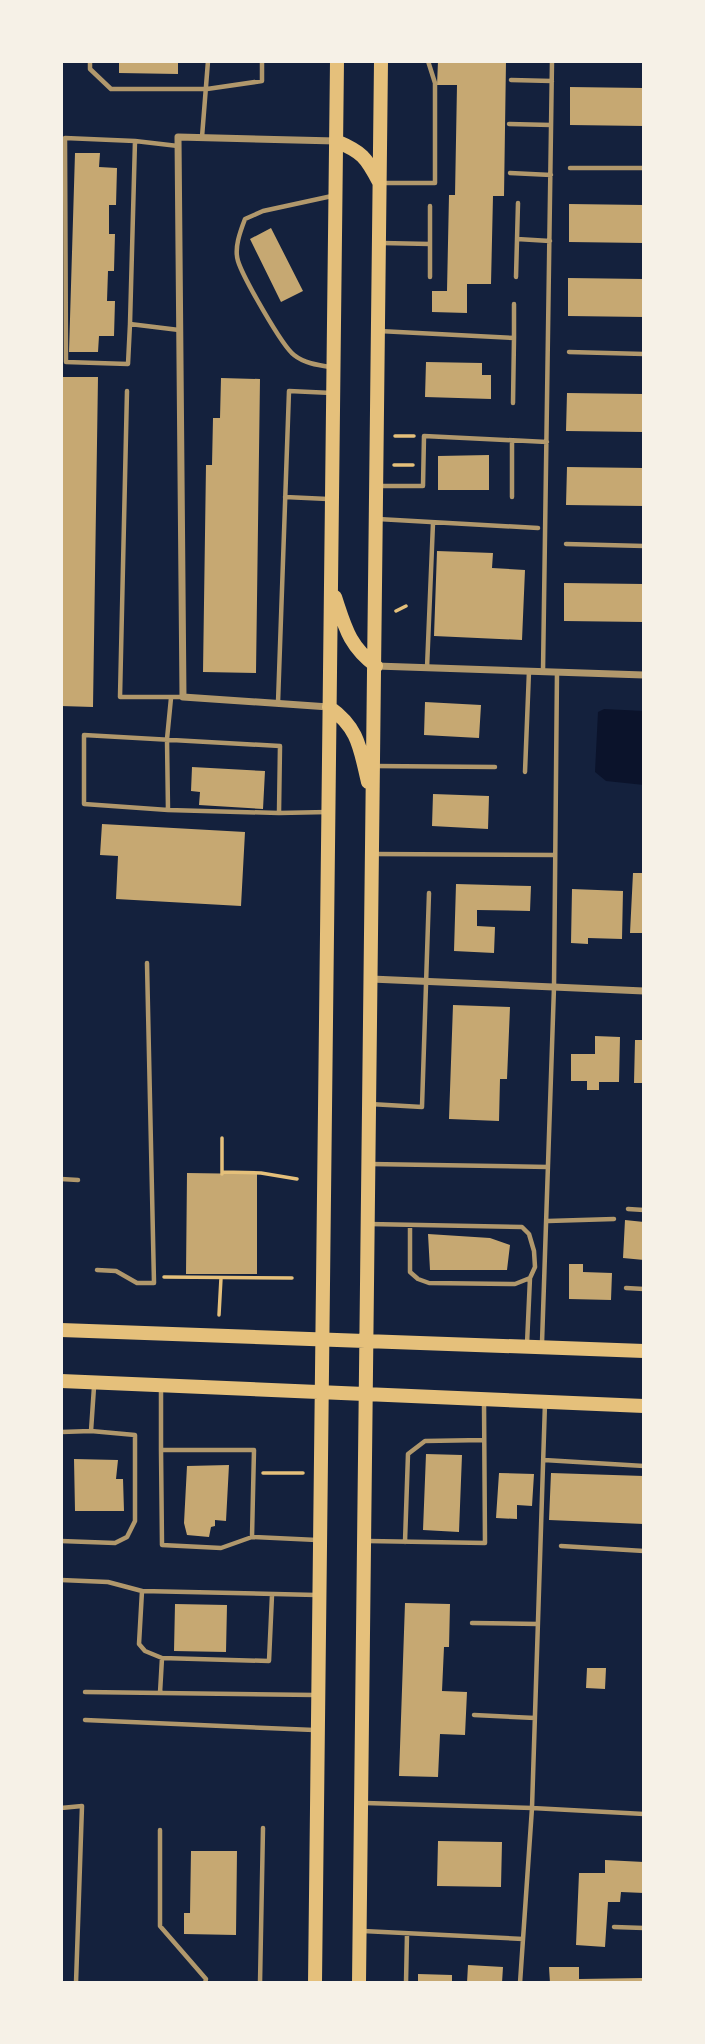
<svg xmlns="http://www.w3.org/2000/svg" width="705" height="2044" font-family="'Golos Text',sans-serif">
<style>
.water{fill:#0b132b}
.building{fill:#c6a872}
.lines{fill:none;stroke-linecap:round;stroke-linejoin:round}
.path{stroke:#e5c07b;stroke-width:3.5}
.service{stroke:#b1986c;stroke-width:4.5}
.minor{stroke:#b1986c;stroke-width:7}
.primary{stroke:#e5c07b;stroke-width:14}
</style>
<rect width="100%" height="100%" fill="#14213d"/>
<path class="water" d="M604 709 644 711V785L606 781 595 772 598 712Z"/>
<path class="building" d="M119 61H178V74L119 73Z
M438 61H506L504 196H493L491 284H467V313L432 312V291H447L449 195H455L457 85H437Z
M570 87 644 88V126L570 125Z
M75 153H100L99 167 117 168 116 205H109V234H115L114 271H108L107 301H115L114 336H99L98 352H69Z
M569 204 644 205V243L569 242Z
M271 228 303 291 281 302 250 239Z
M568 278 644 279V317L568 316Z
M426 362 482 363V375H491V399L425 397Z
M61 377H98L93 707 61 706Z
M221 378 260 379 256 673 203 672 206 465H212L213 418H220Z
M567 393 644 394V432L566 431Z
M489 455V490H438V456Z
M567 467 644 468V506L566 505Z
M437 551 493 553 492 568 525 570 522 640 434 636Z
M564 583 644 584V622L564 621Z
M425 702 481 705 479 738 424 735Z
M192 767 265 771 263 809 199 805 200 792 191 791Z
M433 794 489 796 488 829 432 826Z
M102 824 245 832 241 906 116 899 118 856 100 855Z
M633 873H644V933H630Z
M456 884 531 886 530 911 477 910V926L495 927 494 953 454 951Z
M572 889 623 891 622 939 588 938V944L571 943Z
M453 1005 510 1007 507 1079H500L499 1121 449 1119Z
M595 1036 620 1037 619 1082H599V1090H587V1081H571V1054H595Z
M635 1040H644V1083H634Z
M187 1173 257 1174V1274H186Z
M625 1220 644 1222V1260L623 1258Z
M428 1234 490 1238 510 1245 507 1270H430Z
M569 1264H583V1272L612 1273 611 1300 569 1299Z
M426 1454 462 1455 459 1532 423 1530Z
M74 1459 118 1460 116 1479H123L124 1511H75Z
M229 1465 226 1521 215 1520V1526L211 1527 209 1537 187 1535 184 1523 187 1466Z
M499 1473 534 1474 532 1506 517 1505V1519L496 1518Z
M551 1473 644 1476V1524L549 1520Z
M405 1603 450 1604 449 1647H444L442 1691 467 1692 465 1735 440 1734 438 1777 399 1776Z
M175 1604 227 1605 226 1652 174 1651Z
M587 1668H606L605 1689 586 1688Z
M438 1841 502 1842 501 1887 437 1886Z
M191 1851H237L236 1935 184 1934V1913H190Z
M605 1860 644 1862V1893L621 1892 620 1902H608L605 1947 576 1945 579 1873H605Z
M468 1965 503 1967 502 1983H467Z
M549 1967H579V1979L644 1978V1983H550Z
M418 1974 452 1975V1983H418Z"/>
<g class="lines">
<path class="path" d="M395 436H414
M394 465H413
M396 611 406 606
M222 1138V1174
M222 1172 261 1173 297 1179
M164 1277 292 1278
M219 1315 221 1278
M263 1473H303"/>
<path class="service" d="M90 61V69L111 89H207L262 81V61
M511 80 552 81
M509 124 551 125
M202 137 208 61
M135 141 178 146
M570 168H644
M510 173 551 175
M381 183H435V83L428 61
M517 239 550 241
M382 243 430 244
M430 277V206
M516 277 518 203
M514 304V338
M130 324 128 364 66 362 65 138 135 141 130 324 179 330
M379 331 514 338 513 403
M569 352 644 354
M330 367C317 365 304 363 294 355 282 346 243 277 238 261 234 248 240 232 245 219L263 211 332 196
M127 391 120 697H183
M378 486H423L424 436 547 442
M285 497 328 499
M512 497V441
M378 519 538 528
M566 544 644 546
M427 668 433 523
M543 671 552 61
M171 698 167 739 168 810 84 804V735L280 746 279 813 328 812
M278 703 289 391 332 393
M374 766 495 767
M525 772 529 671
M168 810 279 813
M373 854 555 855
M370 1104 422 1107 429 893
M370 1164 548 1167
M61 1179 78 1180
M628 1209 644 1210
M548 1221 614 1219
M369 1224 522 1227 529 1234 534 1251 535 1267 530 1278 527 1344
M410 1226V1272L418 1279 429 1283 515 1284 530 1278
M97 1270 116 1271 137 1283H154L147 963
M626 1288 644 1289
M542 1343 554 987 557 672
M545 1403 532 1808 644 1814
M91 1431 94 1387
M61 1432 91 1431 135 1435V1521L127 1537 115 1543 61 1541
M161 1450V1388
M544 1460 644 1466
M252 1537 254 1450H161L162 1545 221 1548 252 1537 317 1540
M368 1541 485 1543 484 1402
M405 1542 408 1454 425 1441 484 1440
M561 1546 644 1551
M61 1580 108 1582 142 1591
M272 1595 269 1661 162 1658 145 1651 139 1644 142 1591 316 1595
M472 1623 538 1624
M85 1692 315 1695
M160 1693 162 1658
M474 1715 535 1718
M85 1720 314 1730
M365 1803 532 1808 520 1983
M61 1808 82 1806 76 1983
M160 1830V1926L206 1979 205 1983
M614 1927 644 1928
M363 1931 523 1939
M260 1983 263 1828
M406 1983 407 1934"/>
<path class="minor" d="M376 666 644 675
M329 707 183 697 178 137 336 141
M371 979 644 991"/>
<path class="primary" d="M336 141C362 152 366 157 379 182
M335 597C345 627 349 646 376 666
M329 707C359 728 360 749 368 782
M61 1330 644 1351
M61 1381 644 1406
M315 1983 337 61
M359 1983 381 61"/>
</g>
<rect width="705" height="2044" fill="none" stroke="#f6f1e7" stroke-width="126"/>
</svg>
